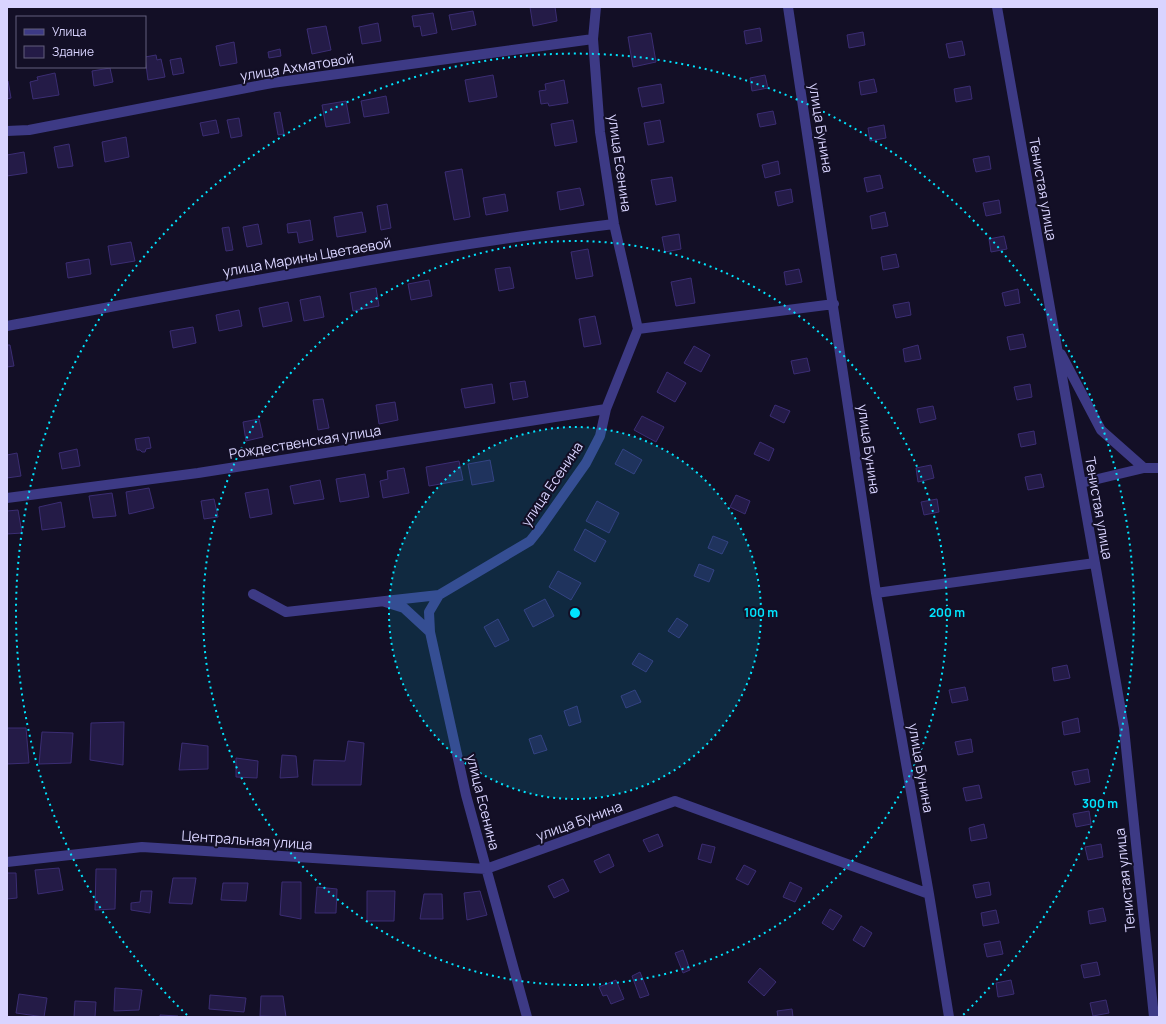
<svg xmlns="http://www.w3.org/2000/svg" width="1166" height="1024" font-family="Manrope,sans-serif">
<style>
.building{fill:#241b47;stroke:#3b2d73}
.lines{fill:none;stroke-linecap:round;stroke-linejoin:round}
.minor{stroke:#3d3a85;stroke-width:10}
.ring{fill:none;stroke:#00e5ff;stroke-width:2;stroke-dasharray:2 4}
.labels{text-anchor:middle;stroke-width:4;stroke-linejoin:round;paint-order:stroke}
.street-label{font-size:14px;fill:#d9d4ff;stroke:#130f26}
.centre{fill:#00e5ff;stroke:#130f26;stroke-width:2}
.ring-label{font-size:12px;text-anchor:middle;font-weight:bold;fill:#00e5ff;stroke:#130f26;stroke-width:4;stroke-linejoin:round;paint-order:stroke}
</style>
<rect width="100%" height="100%" fill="#130f26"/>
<path class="building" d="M530 7H555L557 21 533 26Z
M473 11 476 25 452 30 449 15Z
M433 13 437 33 422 36 420 26 414 27 412 16Z
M378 23 381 41 362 44 359 27Z
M326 26 331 50 312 54 307 29Z
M760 28 762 41 746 44 744 31Z
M863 32 865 45 849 48 847 35Z
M651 33 656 62 633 67 628 37Z
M962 41 965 55 949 58 946 44Z
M234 42 237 63 220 66 216 46Z
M280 49 281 56 269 58 268 52Z
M156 55 157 60 161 59 165 77 148 80 145 57Z
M181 58 184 73 173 75 170 60Z
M110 68 113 82 94 86 92 71Z
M55 73 59 95 33 99 30 82 38 80 37 77Z
M493 75 497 97 469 102 465 80Z
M765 75 768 88 752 91 750 78Z
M874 79 877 92 861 95 859 82Z
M564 80 568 103 549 106 548 103 541 104 539 91 546 90 545 84Z
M8 81 11 98 7 99V82Z
M661 84 664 103 642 107 638 88Z
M970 86 972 99 956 102 954 89Z
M386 96 389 113 364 117 361 101Z
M346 101 350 123 326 127 322 105Z
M773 111 776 124 760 127 757 114Z
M280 112 284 134 278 135 274 113Z
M239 118 242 136 231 138 227 120Z
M216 120 219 133 203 136 200 123Z
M573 120 577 142 555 146 551 124Z
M660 120 664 142 648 145 644 123Z
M884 125 886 138 870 141 868 128Z
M126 137 129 157 105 162 102 142Z
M69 144 73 166 58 168 54 147Z
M24 152 27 173 7 176V155Z
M989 156 991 169 976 172 973 159Z
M778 161 780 174 765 178 762 165Z
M462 169 470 217 454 220 445 172Z
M880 175 883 188 867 192 864 178Z
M672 177 676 201 656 205 651 180Z
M580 188 584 205 560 210 557 192Z
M791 189 793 202 778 206 775 192Z
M505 194 508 211 486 215 483 198Z
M999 200 1001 213 986 216 983 203Z
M387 204 391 228 381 230 377 206Z
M362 212 366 232 337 237 334 217Z
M885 212 888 226 872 229 870 216Z
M310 220 313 240 299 243 297 232 288 233 287 224Z
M258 224 262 244 247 247 243 227Z
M229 227 233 250 226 251 222 228Z
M679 234 681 249 665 252 662 237Z
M1004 236 1007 249 991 252 989 239Z
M131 242 135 261 111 265 108 246Z
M588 249 593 276 576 279 571 252Z
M896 254 899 267 883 270 881 257Z
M89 259 91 274 68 278 66 263Z
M510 267 514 288 499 291 495 269Z
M799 269 802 282 786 285 784 272Z
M691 278 695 303 676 306 671 282Z
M429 280 432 296 411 300 408 284Z
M376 288 379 306 353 311 350 293Z
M1018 289 1020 303 1005 306 1002 293Z
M320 296 324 317 304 321 300 300Z
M288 302 292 321 263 327 259 308Z
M909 302 911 315 896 318 893 305Z
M239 310 242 326 219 331 216 315Z
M595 316 601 344 584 347 579 319Z
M193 327 196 343 173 348 170 331Z
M1023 334 1026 347 1010 350 1007 337Z
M7 345H10L14 366 7 367Z
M918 345 921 359 905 362 903 349Z
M694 346 710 355 701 372 684 363Z
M807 358 810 371 794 374 791 361Z
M667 372 686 383 675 402 657 392Z
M525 381 528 397 513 400 510 383Z
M492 384 495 403 465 408 461 389Z
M1030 384 1032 397 1017 400 1014 387Z
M323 399 329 428 318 430 313 400Z
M395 402 398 420 379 424 376 405Z
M775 405 790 411 784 423 770 416Z
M933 406 936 419 920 423 917 409Z
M642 416 664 427 656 442 634 430Z
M259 419 263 437 246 441 243 422Z
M1034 431 1036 444 1021 447 1018 434Z
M149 437 151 448 146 449 145 452H142L140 450H137L135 439Z
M760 442 774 449 769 461 754 454Z
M77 449 80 466 62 469 59 453Z
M623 449 642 460 634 474 615 464Z
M17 453 21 476 7 478V455Z
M490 460 494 481 472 485 468 464Z
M459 461 463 480 429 486 426 467Z
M931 465 934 478 918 482 916 468Z
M404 468 409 493 383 498 380 481 388 479 387 471Z
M365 474 369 497 340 502 336 479Z
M1041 474 1044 487 1028 490 1025 477Z
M320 480 324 499 294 504 290 486Z
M149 488 154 508 129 514 126 492Z
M268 489 272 514 250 518 245 493Z
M112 493 116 516 93 518 89 496Z
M736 495 750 501 745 514 730 507Z
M214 499 218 517 204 519 201 501Z
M937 499 939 512 924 515 921 502Z
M597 501 619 513 609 533 586 521Z
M61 502 65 527 42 530 39 507Z
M18 510 22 533 7 534V511Z
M585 529 606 541 595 562 574 550Z
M713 536 728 542 722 554 708 548Z
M699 564 714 570 709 582 694 576Z
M558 571 581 583 571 600 549 587Z
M545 599 554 616 533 627 524 610Z
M677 618 688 625 679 638 668 631Z
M498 619 509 640 495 647 484 627Z
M639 653 653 661 646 672 632 664Z
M1067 665 1070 678 1054 681 1052 668Z
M965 687 968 700 952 703 949 690Z
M635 690 641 702 626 708 621 696Z
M577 706 581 722 569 726 564 711Z
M1078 718 1080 732 1064 735 1062 722Z
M124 722 123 765 90 760 91 723Z
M7 728H26L29 763 7 764Z
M42 732 73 733 71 763 39 764Z
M541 735 547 750 534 754 529 739Z
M971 739 973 752 958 755 955 742Z
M348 741 364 743 361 785H312L314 760 345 761Z
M182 743 208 746V769L179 770Z
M282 755 296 756 298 777 280 778Z
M236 758 258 761 257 778 236 777Z
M1088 769 1090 782 1075 785 1072 772Z
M979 785 982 798 966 801 963 788Z
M1089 811 1091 824 1076 827 1073 814Z
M984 824 987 838 971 841 969 828Z
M658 834 663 846 649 852 643 840Z
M702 844 715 847 711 863 698 859Z
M1101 844 1103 857 1088 860 1085 847Z
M609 854 614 866 600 873 594 861Z
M744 865 756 871 748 885 736 879Z
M59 868 63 890 38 894 35 870Z
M96 869H116L115 909 95 910Z
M7 873H16L17 898 7 899Z
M173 878H196L192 904 169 903Z
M563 879 569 891 554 898 548 886Z
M282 882H301V919L280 915Z
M790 882 802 888 795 902 783 897Z
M989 882 991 895 976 898 973 885Z
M223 883H248L246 901 221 900Z
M317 887 337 889 336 913H315Z
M141 891H152L150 913 131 910V903L140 902Z
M367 891H395L394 921H367Z
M480 891 487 915 467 920 464 893Z
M424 894H442L443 919H420Z
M1103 908 1106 921 1090 924 1088 911Z
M830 909 842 916 833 930 822 923Z
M996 910 999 923 983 926 981 913Z
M861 926 872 933 864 947 853 940Z
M1000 941 1003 954 987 957 984 944Z
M683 950 690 970 683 973 675 953Z
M1097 962 1100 975 1084 978 1081 965Z
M760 968 776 982 764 996 748 982Z
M640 972 649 995 640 998 632 976Z
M616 980 624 999 611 1004 607 995 603 996 599 987Z
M1011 980 1014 994 998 997 996 983Z
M115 988 142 990 139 1010 114 1011Z
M19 994 47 998 44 1017 16 1013Z
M210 995 246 998 244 1012 209 1009Z
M261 996H283L286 1017 260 1016Z
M1106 1000 1109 1013 1093 1016 1090 1003Z
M75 1001 96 1002 95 1017H74Z
M792 1009 793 1017H778L777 1011Z
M160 1015 178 1016V1017H160Z"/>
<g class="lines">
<path class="minor" d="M788 7 876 593 929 894 949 1017
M997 7 1124 728 1154 1017
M7 131 29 130 272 83 593 39
M7 326C209 289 410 249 614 224
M638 329 834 304
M1061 354 1101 430 1144 468
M1081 483 1144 468H1159
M7 498 198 473 606 409
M876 593 1095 563
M253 594 286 612 439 595
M385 602 404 608 430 632
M7 862 142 847 486 869 675 801 929 894
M527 1017 466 795 430 632 429 612 439 595 530 541 538 531 586 463 600 436 606 409 638 329 614 224 600 132 593 39 596 7"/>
</g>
<circle cx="575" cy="613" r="186" fill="#00e5ff" fill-opacity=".12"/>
<g class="ring">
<circle cx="575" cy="613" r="186"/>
<circle cx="575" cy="613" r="372"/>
<path d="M187 1015A559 559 0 1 1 963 1015"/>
</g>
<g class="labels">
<g class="street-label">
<text transform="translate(297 67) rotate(-9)" y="5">улица Ахматовой</text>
<text transform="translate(821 128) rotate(81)" y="5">улица Бунина</text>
<text transform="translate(620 163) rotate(82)" y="5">улица Есенина</text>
<text transform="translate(1043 189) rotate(80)" y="5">Тенистая улица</text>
<text transform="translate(307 257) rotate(-10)" y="5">улица Марины Цветаевой</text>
<text transform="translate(305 442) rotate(-9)" y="5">Рождественская улица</text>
<text transform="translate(869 449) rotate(82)" y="5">улица Бунина</text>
<text transform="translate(552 484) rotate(-56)" y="5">улица Есенина</text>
<text transform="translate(1099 508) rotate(80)" y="5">Тенистая улица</text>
<text transform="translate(921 768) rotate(80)" y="5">улица Бунина</text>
<text transform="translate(483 802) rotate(76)" y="5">улица Есенина</text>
<text transform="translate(579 821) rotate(-20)" y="5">улица Бунина</text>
<text transform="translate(247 840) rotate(4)" y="5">Центральная улица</text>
<text transform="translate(1125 880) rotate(-96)" y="5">Тенистая улица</text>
</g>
</g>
<circle cx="575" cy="613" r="6" class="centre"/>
<g class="ring-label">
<text x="761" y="617">100 m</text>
<text x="947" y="617">200 m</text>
<text x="1100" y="808">300 m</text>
</g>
<rect width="1166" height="1024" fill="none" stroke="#d9d4ff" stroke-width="16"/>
<rect x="16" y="16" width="130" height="52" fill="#130f26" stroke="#625e7d"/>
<rect x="24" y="29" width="20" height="6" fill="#3d3a85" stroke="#625e7d"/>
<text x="52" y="36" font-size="12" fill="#d9d4ff">Улица</text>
<rect x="24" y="46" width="20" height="12" fill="#241b47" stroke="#625e7d"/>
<text x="52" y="56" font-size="12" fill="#d9d4ff">Здание</text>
</svg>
